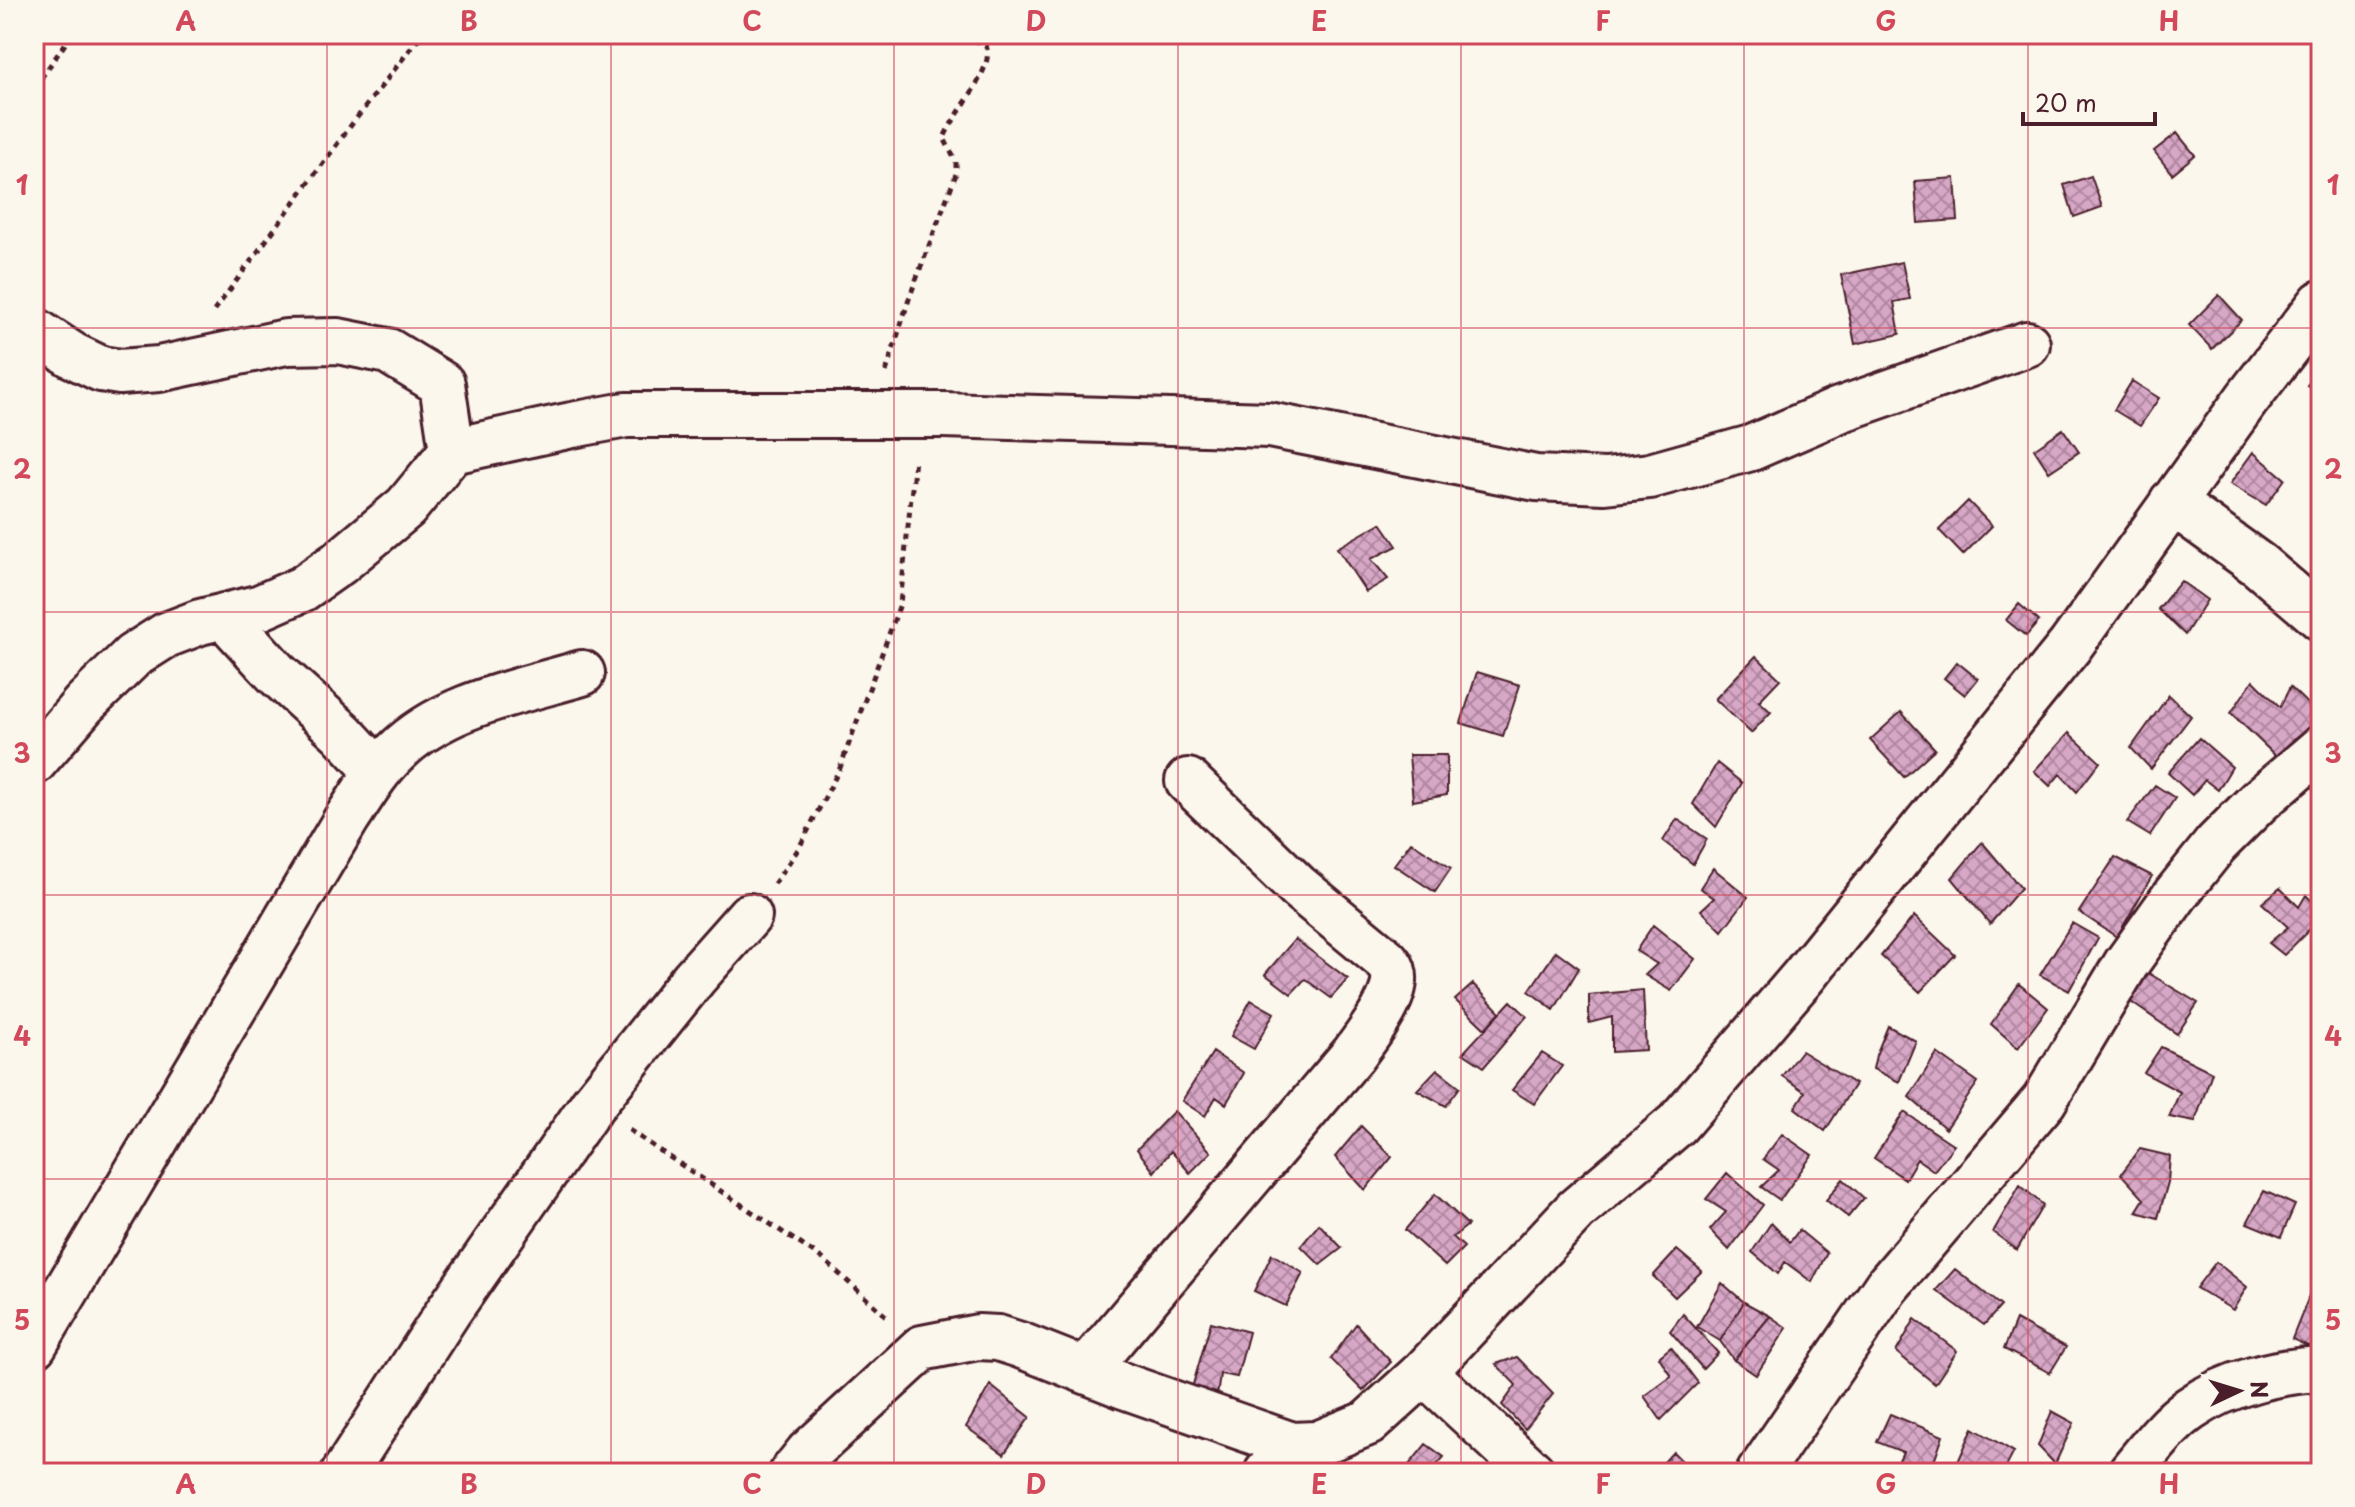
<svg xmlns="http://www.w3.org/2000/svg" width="2355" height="1507" font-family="'Playpen Sans',sans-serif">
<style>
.building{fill:url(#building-cross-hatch);stroke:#4a1f2b;stroke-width:2}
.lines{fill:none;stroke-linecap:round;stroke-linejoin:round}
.minor-casing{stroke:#4a1f2b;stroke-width:50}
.path{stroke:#4a1f2b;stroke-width:5;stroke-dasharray:6 6;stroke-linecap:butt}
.minor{stroke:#fbf7ec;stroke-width:44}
.grid{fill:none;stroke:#d1495b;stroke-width:2;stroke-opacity:0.55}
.neatline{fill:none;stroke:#d1495b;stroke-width:3}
.grid-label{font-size:26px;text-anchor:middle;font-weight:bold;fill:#d1495b}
</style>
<defs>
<pattern id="building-cross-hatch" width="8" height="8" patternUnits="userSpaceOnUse" patternTransform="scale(2)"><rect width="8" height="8" fill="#d7a7c6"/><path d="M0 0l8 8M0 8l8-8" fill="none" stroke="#b087a1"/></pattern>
</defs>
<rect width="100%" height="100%" fill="#fbf7ec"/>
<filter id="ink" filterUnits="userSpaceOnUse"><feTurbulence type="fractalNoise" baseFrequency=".0125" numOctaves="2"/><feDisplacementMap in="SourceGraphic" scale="16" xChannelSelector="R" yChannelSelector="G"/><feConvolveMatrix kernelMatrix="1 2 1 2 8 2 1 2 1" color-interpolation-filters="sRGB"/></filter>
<g filter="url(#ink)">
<path class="building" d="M2177 133 2195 155 2172 174 2154 151Z
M2091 176 2102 207 2074 217 2064 185Z
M1955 178 1958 220 1918 223 1915 181Z
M1902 262 1910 299 1894 302 1900 334 1855 344 1841 275Z
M2219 295 2242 320 2212 349 2189 325Z
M2321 369V396L2307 385Z
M2132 381 2159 398 2140 426 2114 410Z
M2063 429 2079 452 2049 472 2034 449Z
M2253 452 2285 479 2266 505 2230 484Z
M1968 501 1992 526 1963 555 1939 530Z
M1381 523 1397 546 1371 559 1388 579 1366 592 1337 548Z
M2181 581 2207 600 2185 635 2158 609Z
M2019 604 2039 621 2026 636 2006 620Z
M1756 656 1780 679 1759 701 1771 712 1751 733 1715 699Z
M1957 662 1978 679 1965 695 1944 678Z
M1477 672 1520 685 1503 736 1461 723Z
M2253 680 2280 707 2290 687 2320 716 2285 765 2231 713Z
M2169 695 2191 716 2151 769 2131 748Z
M1901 712 1935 749 1904 777 1870 740Z
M2069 733 2100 762 2077 792 2060 774 2050 786 2034 771Z
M2199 738 2232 767 2218 790 2205 780 2192 795 2168 773Z
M1409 755H1447V795L1413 801Z
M1717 763 1742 783 1716 827 1693 804Z
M2155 785 2175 798 2150 836 2127 822Z
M1677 819 1707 839 1693 864 1663 841Z
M1411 842 1451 868 1435 892 1394 865Z
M1982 842 2021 888 1990 924 1952 878Z
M2115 857 2152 876 2117 937 2079 912Z
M1713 868 1748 897 1722 931 1701 910 1714 898 1700 888Z
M2280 888 2299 907 2306 895 2321 910V918L2284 955 2269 943 2288 927 2262 903Z
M1914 916 1955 955 1920 992 1881 956Z
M2072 923 2098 938 2069 991 2040 975Z
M1653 925 1695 959 1671 991 1645 975 1657 964 1636 951Z
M1295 939 1348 979 1331 998 1305 979 1291 994 1265 974Z
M1556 951 1579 968 1554 1010 1529 991Z
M2140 968 2198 1003 2177 1034 2125 998Z
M1473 984 1500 1012 1485 1029 1455 1000Z
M2019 984 2048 1008 2018 1048 1991 1024Z
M1643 990 1646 1050 1612 1052V1017L1589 1023V995Z
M1251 1000 1274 1013 1254 1049 1231 1036Z
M1511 1001 1527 1016 1484 1067 1463 1053Z
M1888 1026 1916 1041 1899 1082 1873 1069 1876 1055Z
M2161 1047 2212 1072 2195 1122 2169 1117 2180 1092 2144 1073Z
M1801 1051 1855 1084 1825 1131 1795 1108 1805 1092 1782 1076Z
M1213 1052 1244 1073 1226 1104 1216 1097 1205 1116 1182 1101Z
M1542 1053 1562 1066 1534 1104 1512 1090Z
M1937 1053 1978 1082 1946 1129 1909 1097Z
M1437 1069 1460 1087 1446 1106 1417 1090Z
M1174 1111 1211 1152 1190 1173 1171 1151 1154 1172 1137 1149Z
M1904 1112 1954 1145 1934 1171 1917 1159 1905 1179 1874 1158Z
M1361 1126 1392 1157 1365 1190 1335 1157Z
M1782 1134 1812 1155 1780 1200 1761 1187 1779 1170 1763 1159Z
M2140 1149 2170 1156 2168 1182 2158 1218 2136 1212 2144 1199 2121 1174Z
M1727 1173 1763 1205 1729 1250 1710 1230 1726 1212 1706 1199Z
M1843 1179 1864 1198 1848 1217 1826 1200Z
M2020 1185 2043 1205 2017 1250 1993 1232Z
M2264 1191 2295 1205 2281 1237 2247 1223Z
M1435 1194 1468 1225 1453 1237 1464 1247 1445 1266 1405 1230Z
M1771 1223 1790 1242 1799 1230 1827 1253 1812 1282 1785 1262 1778 1274 1752 1252Z
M1319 1224 1342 1248 1320 1265 1301 1246Z
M1677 1250 1702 1271 1675 1297 1653 1276Z
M1272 1254 1303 1273 1286 1306 1254 1291Z
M2216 1262 2247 1287 2233 1310 2196 1288Z
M1955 1269 2001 1306 1984 1325 1936 1290Z
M1722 1283 1744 1302 1720 1341 1697 1327Z
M2314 1284 2321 1288V1352L2292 1339Z
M1744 1302 1770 1316 1734 1360 1720 1341Z
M1683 1314 1718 1353 1703 1369 1670 1331Z
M1770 1316 1787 1328 1756 1375 1734 1360Z
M1915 1319 1957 1351 1935 1384 1896 1352Z
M2016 1320 2066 1347 2050 1373 2004 1349Z
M1211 1322 1249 1332 1237 1377 1220 1374 1217 1397 1192 1388Z
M1356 1324 1391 1362 1363 1391 1331 1359Z
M1671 1347 1698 1383 1661 1420 1644 1396 1671 1376 1659 1357Z
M1517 1357 1553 1394 1525 1429 1502 1405 1516 1385 1496 1364Z
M990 1385 1030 1417 1004 1454 966 1427Z
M2052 1411 2074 1423 2055 1464 2038 1446Z
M1890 1414 1943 1436 1930 1473H1902L1894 1470 1903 1452 1877 1442Z
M1973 1428 2014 1452 2003 1473H1953Z
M1426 1444 1444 1457 1436 1466 1445 1473H1408L1405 1470Z
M1673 1452 1694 1473H1654Z"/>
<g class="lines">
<defs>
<path id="minor" d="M34 330 72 355 101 369 120 372 159 369 286 342 338 341 388 351 442 384 452 451
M2172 502 2259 565 2321 618
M224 616 276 673 342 733 378 772
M34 762 84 704 133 656 166 635 200 622 261 607 302 589 339 563 406 507 452 451 572 425 626 415H943L1269 425 1536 478 1605 481 1650 476 1751 448 1839 410 2027 344
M34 1345 347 818C362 796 375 772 395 753 444 704 518 692 582 673
M1086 1370 1353 1055C1366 1037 1401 994 1393 971 1392 966 1389 964 1386 960L1298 887 1188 781
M1424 1372 1533 1473
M344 1473 448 1312 592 1105 694 978 749 916
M792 1473 808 1453 922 1348 978 1337 998 1338 1020 1345 1124 1386 1292 1445
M1267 1473 1292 1445 1317 1444 1368 1423 1424 1372 1576 1210 1677 1124 1803 977 2070 646 2247 399 2321 303
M1759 1473 1886 1287 2044 1101 2126 964 2176 894 2216 844 2259 801 2321 748
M2130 1473C2148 1451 2167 1425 2190 1409 2227 1383 2277 1371 2321 1369"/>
</defs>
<use href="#minor" class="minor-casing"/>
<path class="path" d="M34 88 72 34
M214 311 352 124 422 34
M886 372 910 296 956 174V162L944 138C953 115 996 68 986 46L965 34
M774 884 799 848 840 768 900 604 915 459
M629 1130 823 1259 889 1319"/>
<use href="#minor" class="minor"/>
</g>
</g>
<path class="grid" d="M327 34V1473M611 34V1473M894 34V1473M1178 34V1473M1461 34V1473M1744 34V1473M2028 34V1473M34 328H2321M34 612H2321M34 895H2321M34 1179H2321"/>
<rect width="2355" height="1507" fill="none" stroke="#fbf7ec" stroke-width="88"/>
<g transform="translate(2239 1391) rotate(86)" stroke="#fbf7ec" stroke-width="6" paint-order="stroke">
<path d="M0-6L14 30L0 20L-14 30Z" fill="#4a1f2b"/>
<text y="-12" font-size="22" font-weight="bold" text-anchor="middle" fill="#4a1f2b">N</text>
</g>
<path d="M2023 112v12h132v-12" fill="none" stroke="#4a1f2b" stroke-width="4"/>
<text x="2035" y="112" font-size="24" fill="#4a1f2b" stroke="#fbf7ec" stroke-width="6" paint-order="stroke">20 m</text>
<rect x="44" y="44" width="2267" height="1419" class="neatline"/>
<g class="grid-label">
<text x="186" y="31">A</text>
<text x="469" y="31">B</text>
<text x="752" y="31">C</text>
<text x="1036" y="31">D</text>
<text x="1319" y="31">E</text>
<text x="1603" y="31">F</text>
<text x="1886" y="31">G</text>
<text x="2169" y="31">H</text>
<text x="22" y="195">1</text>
<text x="2333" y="195">1</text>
<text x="22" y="479">2</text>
<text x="2333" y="479">2</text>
<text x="22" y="763">3</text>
<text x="2333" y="763">3</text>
<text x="22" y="1046">4</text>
<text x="2333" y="1046">4</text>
<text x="22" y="1330">5</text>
<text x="2333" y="1330">5</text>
<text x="186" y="1494">A</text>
<text x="469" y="1494">B</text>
<text x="752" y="1494">C</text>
<text x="1036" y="1494">D</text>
<text x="1319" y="1494">E</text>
<text x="1603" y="1494">F</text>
<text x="1886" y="1494">G</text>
<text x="2169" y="1494">H</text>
</g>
</svg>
